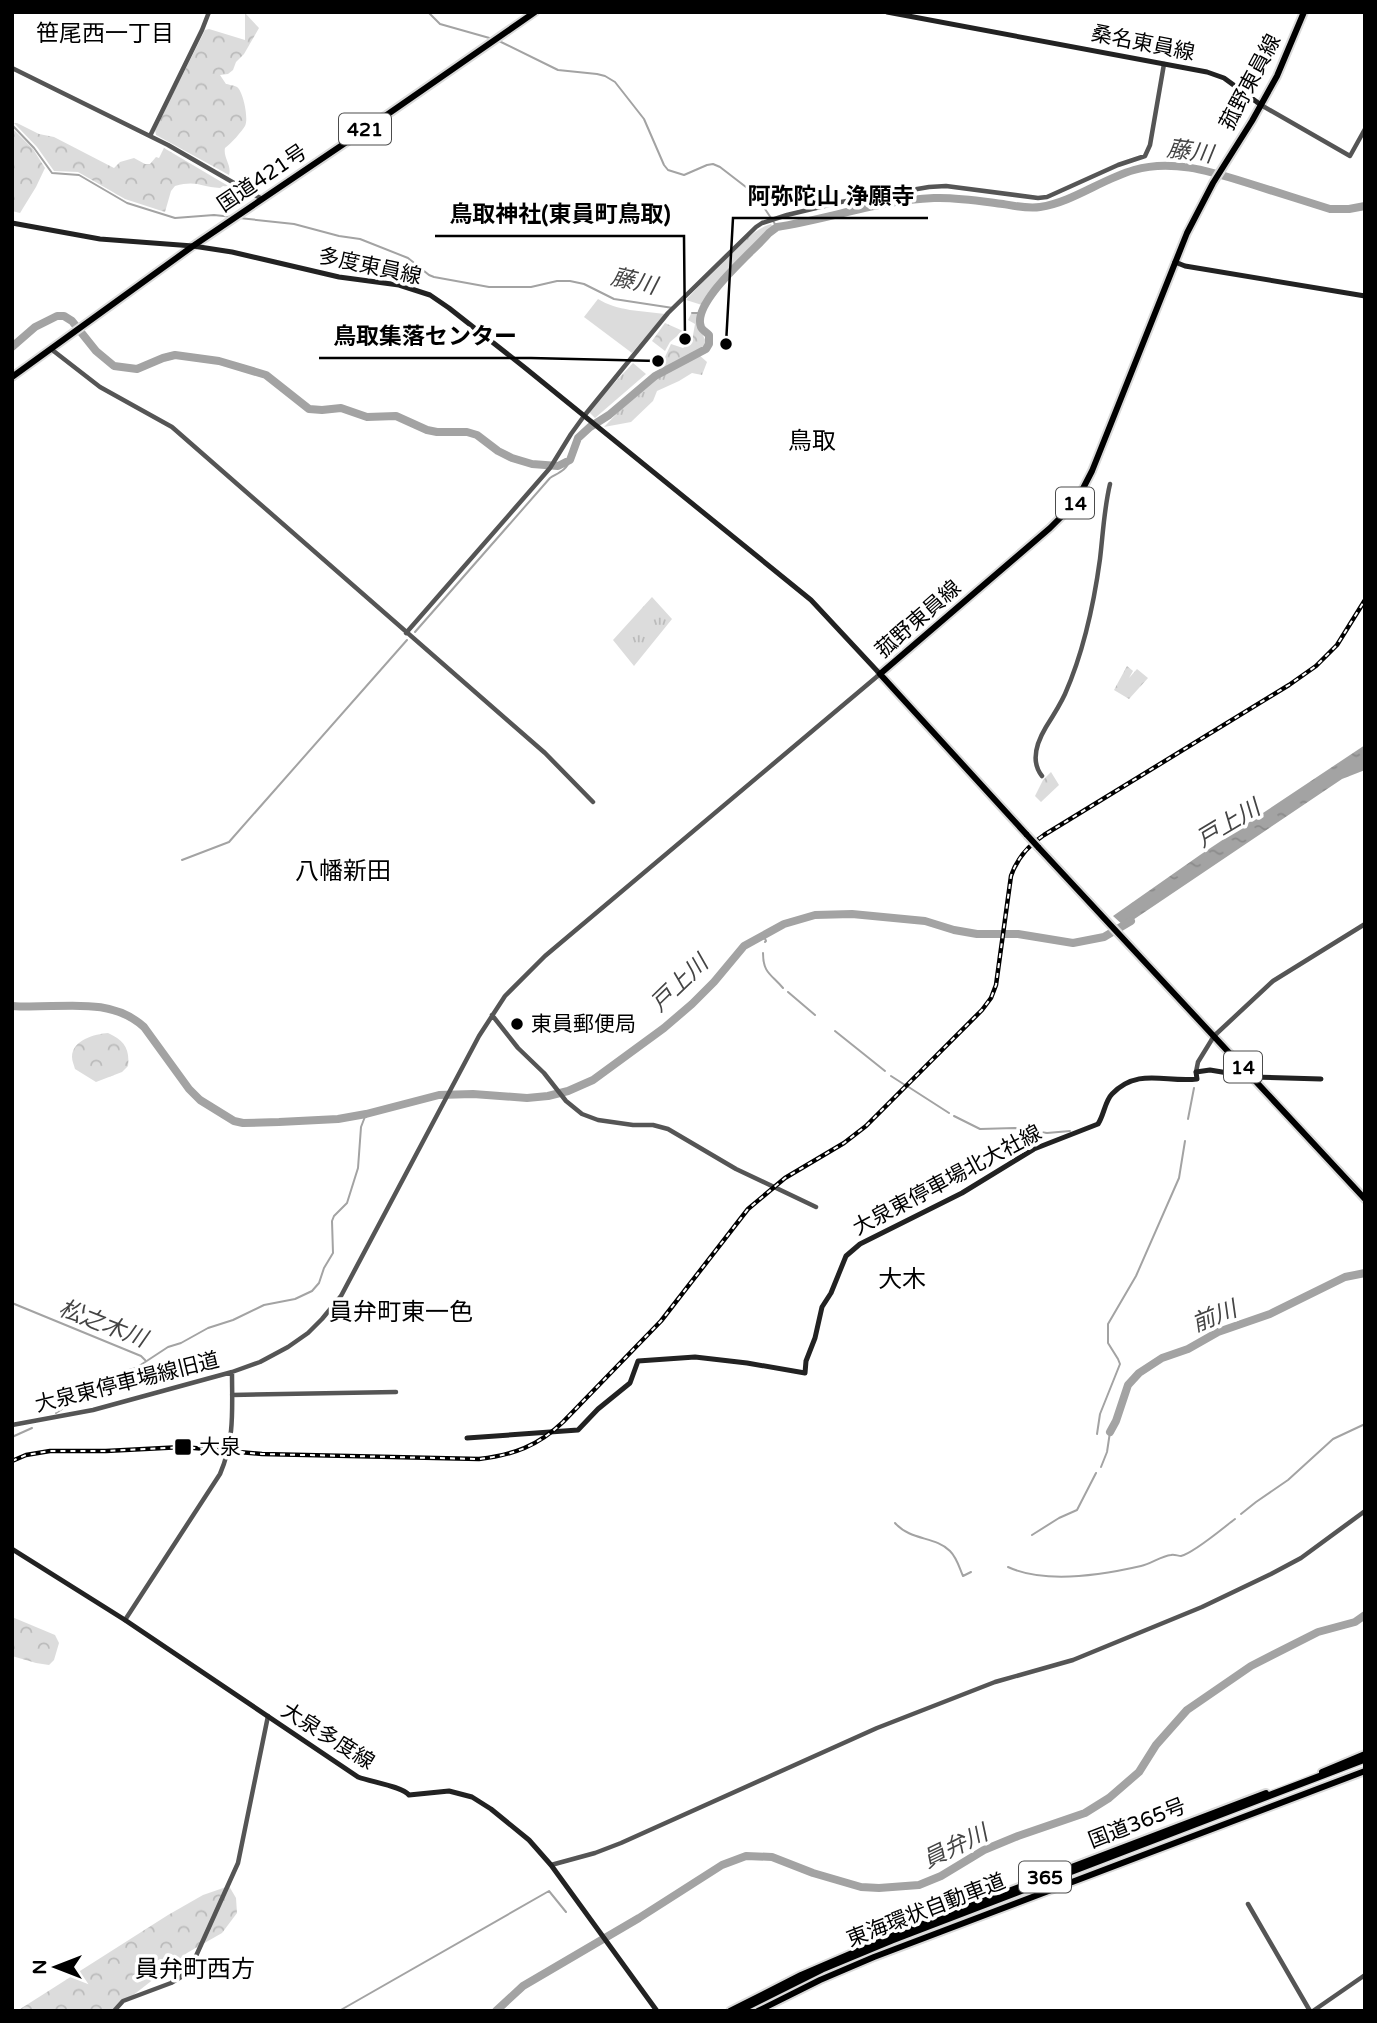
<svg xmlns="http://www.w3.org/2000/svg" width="1377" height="2023" font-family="'Varela Round','Noto Sans JP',sans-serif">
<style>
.grass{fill:url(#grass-tufts)}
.forest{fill:url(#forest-crowns)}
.pitch{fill:#dcdcdc}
.water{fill:url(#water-ripples)}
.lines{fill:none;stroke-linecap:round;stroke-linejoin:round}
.stream{stroke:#a3a3a3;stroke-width:2}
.river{stroke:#a3a3a3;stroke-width:8}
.primary-casing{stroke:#dbdbdb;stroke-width:10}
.trunk-casing{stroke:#dbdbdb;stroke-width:10}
.motorway-casing{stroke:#dbdbdb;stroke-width:10}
.tertiary{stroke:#555;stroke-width:4.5}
.secondary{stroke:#222;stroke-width:5}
.primary{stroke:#000;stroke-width:6}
.trunk{stroke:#000;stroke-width:6}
.motorway{stroke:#000;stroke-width:7}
.rail-casing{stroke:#000;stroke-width:4.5}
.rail{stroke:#fff;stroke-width:2;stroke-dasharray:5;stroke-linecap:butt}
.primary-bridge-casing{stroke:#dbdbdb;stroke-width:10;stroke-linecap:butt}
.primary-bridge{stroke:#000;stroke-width:6}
.poi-dot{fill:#000;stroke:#fff;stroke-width:2.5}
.labels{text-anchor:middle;stroke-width:7;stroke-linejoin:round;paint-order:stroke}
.shield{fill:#fff;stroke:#4c4c4c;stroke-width:2}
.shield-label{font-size:19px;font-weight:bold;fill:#000}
.street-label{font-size:21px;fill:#000;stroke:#fff}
.poi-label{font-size:21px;fill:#000;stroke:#fff;text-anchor:start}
.neighbourhood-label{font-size:23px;fill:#000;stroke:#fff}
.water-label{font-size:23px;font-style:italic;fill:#444;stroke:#fff}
.quarter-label{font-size:24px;fill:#000;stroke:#fff}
.leader{fill:none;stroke:#000;stroke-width:2.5}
.callout-dot{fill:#000;stroke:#fff;stroke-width:2.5}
.callout-label{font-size:23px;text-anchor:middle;font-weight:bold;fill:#000;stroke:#fff;stroke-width:7;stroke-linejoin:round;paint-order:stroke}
</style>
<defs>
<pattern id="grass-tufts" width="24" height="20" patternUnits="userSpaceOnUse" patternTransform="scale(1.75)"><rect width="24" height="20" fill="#dcdcdc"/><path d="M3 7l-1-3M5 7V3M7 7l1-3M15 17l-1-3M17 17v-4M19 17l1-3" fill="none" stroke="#bbb"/></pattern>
<pattern id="forest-crowns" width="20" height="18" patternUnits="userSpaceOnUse" patternTransform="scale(1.75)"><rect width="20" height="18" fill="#dcdcdc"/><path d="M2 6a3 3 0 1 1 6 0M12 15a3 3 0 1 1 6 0" fill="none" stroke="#bbb"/></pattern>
<pattern id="water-ripples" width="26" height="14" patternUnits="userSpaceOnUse" patternTransform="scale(1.75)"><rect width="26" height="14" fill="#a3a3a3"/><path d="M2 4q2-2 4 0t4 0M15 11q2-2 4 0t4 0" fill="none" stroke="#8b8b8b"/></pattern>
</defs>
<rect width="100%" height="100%" fill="#fff"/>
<path class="grass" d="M771 224 773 227 768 230 759 241 737 261 719 280 702 305 686 300C704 281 747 230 771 224Z
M698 354 707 362 702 375 692 373 679 381 657 391 653 401 631 422 604 427 651 378Z
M633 363 646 374 595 418 588 411Z
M652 597 672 619 634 666 613 640Z"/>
<path class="forest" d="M245 13 259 28 244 54 236 62 233 70 228 74 220 75 226 84C227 84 235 86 237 87 243 91 249 119 245 126 242 131 231 144 225 148 223 158 232 165 229 175L156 135 155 130 205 30 209 29 245 40Z
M14 123H17L39 134 54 137 114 168 120 162 134 158 145 164H150L156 157 159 158 164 148 230 187 223 186 220 188C200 187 197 180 175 186L171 191 165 212 125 199 78 172 54 171 37 147Z
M12 128 33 149 45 168 36 187 20 213 12 211Z
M691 314H699L700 329 708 346 659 370 671 344 683 348 692 341 695 324 688 320Z
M665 323 683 331 670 342 665 351 652 341Z
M1127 666 1133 671 1129 678 1137 669 1148 678 1129 699 1114 690Z
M1051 772 1059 785 1041 802 1035 796 1043 780Z
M108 1033C124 1040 130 1049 128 1066L122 1072 96 1082 75 1069C74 1065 72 1061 72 1057 72 1040 95 1034 108 1033Z
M12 1617 55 1635 59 1643 54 1660 49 1665 36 1663 12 1656Z
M229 1886 236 1898 237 1913 222 1933 187 1953 113 2011H17L168 1915 203 1895Z"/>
<path class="pitch" d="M598 299C617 311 642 311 665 314L632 353 584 317Z"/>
<path class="water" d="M1365 745V770L1342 779 1124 926 1113 916 1200 855Z"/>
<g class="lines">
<path class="stream" d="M428 12 440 24 493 39
M499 41 558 70 597 74 605 76 615 82 644 119 664 165 668 170 684 175 707 165 713 164 720 167 755 194 777 227
M12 125 34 148 52 173 79 175 127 203 175 218 214 215 233 217
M239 218 294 224 339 236 360 239 408 258 429 275 434 277 489 287H531L557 281H570L584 284 614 299 673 308
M692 313H701
M415 632 550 478C558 473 567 470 570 460
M182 860 229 842 407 640
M763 934 766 941 765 942
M763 953C763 973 771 974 783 988
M788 992 815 1015
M835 1031 885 1071
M891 1076 905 1085
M907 1086 949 1113
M954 1116 980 1129 1015 1128 1047 1133 1070 1131
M1188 1119 1194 1088
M12 1303 141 1356 145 1360
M56 1413 76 1400 91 1397 122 1372 136 1368 168 1347 181 1343 208 1328 233 1320 264 1305 295 1299 312 1291 319 1283 324 1268 333 1253 332 1221 334 1216 347 1203 358 1168 361 1127 366 1114
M1097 1434 1100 1414 1120 1364 1118 1359 1108 1343V1324L1136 1276 1179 1178 1185 1141
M12 1437 32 1428
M1101 1467 1107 1452 1110 1432
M1241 1514 1256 1502 1288 1480 1333 1439 1365 1424
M895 1523C911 1541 935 1536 950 1551 957 1558 959 1567 963 1576L971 1572
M1032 1535 1059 1518 1077 1510 1096 1473
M1008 1567C1045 1584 1102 1575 1141 1566 1151 1564 1161 1556 1171 1555 1174 1554 1178 1556 1181 1556 1194 1553 1223 1528 1235 1519
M339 2011 549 1891 566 1912"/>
<path class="river" d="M12 347 35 327 57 316H64L72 321 96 351 114 366 137 369 163 358 175 355 219 361 266 375 309 409 322 410 341 408 367 417 396 416 427 430 437 432H467L477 435 498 451 512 458 532 464 558 466 570 460 578 438 590 427 609 415 655 376 706 349 709 344V335C706 332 702 330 701 327 691 302 754 251 769 233L777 227C829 219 880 200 934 198 957 197 980 201 1003 204 1015 206 1028 209 1040 207 1073 202 1102 179 1134 170 1174 158 1215 173 1254 185 1279 193 1305 201 1330 209H1349L1365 206
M12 1006C56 1010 108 994 144 1027L189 1089 200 1100 234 1121 243 1123 279 1122 338 1119 366 1114 439 1095 473 1094 527 1098 548 1096 568 1091 593 1080 664 1028 692 1004 714 982 744 946 784 924 815 915 852 914 925 921 954 930 977 934H1018L1073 943 1104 937 1131 921
M1110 1432 1116 1421 1128 1385 1139 1373 1162 1358 1188 1349 1218 1332 1270 1314 1345 1277 1365 1273
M496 2011 523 1986 639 1918 722 1865 746 1856 772 1857 813 1873 861 1887 879 1888 919 1885 941 1876 984 1850 1018 1836 1085 1813 1109 1798 1139 1772 1156 1745 1187 1710 1251 1666 1318 1632 1355 1622 1365 1615"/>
<defs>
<path id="primary" d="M1027 835 880 674 1050 528 1076 502 1092 471 1187 233 1213 183 1252 121 1277 76 1304 12
M1038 847 1365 1199"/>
<path id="trunk" d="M12 377 193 246 388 114 535 12
M1322 1772 1365 1754
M730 2011 801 1975 901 1932 1266 1793
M758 2011 820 1980 874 1957 1365 1771"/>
<path id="motorway" d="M738 2011 822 1969 892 1940 1365 1759"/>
</defs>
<use href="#primary" class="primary-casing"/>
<use href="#trunk" class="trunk-casing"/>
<use href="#motorway" class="motorway-casing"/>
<path class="tertiary" d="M12 68 168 145 262 199
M1261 105 1350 156 1365 129
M150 136 202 30 209 12
M51 349 100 387 172 427 545 753 593 802
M406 633 550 468 571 434 584 416 668 313 756 227 762 223 787 215 841 202 929 187 946 186 1038 198 1047 197 1118 165 1145 156 1150 145 1164 64
M1042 776C1030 761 1037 742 1046 727 1053 716 1060 705 1065 694 1083 653 1094 603 1100 559 1103 534 1104 509 1110 484
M492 1015 518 1048 544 1073 566 1101 582 1114 598 1120 633 1125H653L668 1129 736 1169 816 1207
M1196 1072 1198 1062 1214 1036 1273 981 1365 924
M232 1395 396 1392
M12 1425 93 1410 232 1372 260 1362 288 1347 308 1333 322 1319 341 1296 479 1036 505 996 545 956 880 674
M125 1620 220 1474C235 1439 232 1409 232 1372
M551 1865 595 1853 621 1843 877 1728 995 1682 1073 1660 1202 1607 1271 1574 1301 1558 1365 1511
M1248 1904 1310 2011
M114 2011 123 2001 171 1983 181 1977 196 1956 238 1863 268 1716
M1313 2011 1365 1975"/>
<path class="secondary" d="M887 12 1207 72 1224 78 1261 105
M12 223 100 239 193 246 232 252 339 277 399 285 430 295 449 308 524 367 811 600 880 674
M1175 262 1185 266 1365 296
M467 1438 578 1430 598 1409 630 1383 638 1361 695 1357 747 1363 805 1373 806 1361 815 1338 822 1307 831 1293 846 1256 860 1244 962 1193 1034 1149 1098 1124C1104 1115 1105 1101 1112 1094 1138 1067 1166 1083 1197 1079L1196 1072 1210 1070 1252 1077 1321 1079
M12 1549 125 1620 358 1777C371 1782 401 1786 409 1795L449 1791 472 1797 491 1809 529 1840 551 1865 657 2011"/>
<use href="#primary" class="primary"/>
<use href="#trunk" class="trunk"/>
<use href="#motorway" class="motorway"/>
<defs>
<path id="rail" d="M12 1461 26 1455 50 1451H106L183 1447 262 1454 479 1459C513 1455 538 1446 563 1422L661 1321 748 1209 785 1178 844 1143 866 1126 982 1010 991 998 996 985 1011 876C1017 858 1029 845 1044 835L1289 685 1316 666 1337 645 1365 600"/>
</defs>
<use href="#rail" class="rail-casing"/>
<use href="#rail" class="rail"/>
<defs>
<path id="primary-bridge" d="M1027 835 1038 847"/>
</defs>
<use href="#primary-bridge" class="primary-bridge-casing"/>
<use href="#primary-bridge" class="primary-bridge"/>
</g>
<g class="poi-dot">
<circle cx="517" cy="1024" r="7"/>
<rect x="174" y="1438" width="18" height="18" rx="3.5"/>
</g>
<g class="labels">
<g class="shield">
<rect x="339" y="113.5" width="52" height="31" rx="5"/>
<rect x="1056" y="487.5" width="38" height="31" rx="5"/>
<rect x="1224" y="1051.5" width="38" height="31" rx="5"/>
<rect x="1019" y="1861.5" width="52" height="31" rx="5"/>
</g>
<g class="shield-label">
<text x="365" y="136">421</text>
<text x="1075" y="510">14</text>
<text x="1243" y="1074">14</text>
<text x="1045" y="1884">365</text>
</g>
<g class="street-label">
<text transform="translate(1143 43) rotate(11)" y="7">桑名東員線</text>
<text transform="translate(1250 82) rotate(-62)" y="7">菰野東員線</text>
<text transform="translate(262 178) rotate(-34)" y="7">国道421号</text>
<text transform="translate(370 266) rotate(12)" y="7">多度東員線</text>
<text transform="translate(918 619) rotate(-41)" y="7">菰野東員線</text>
<text transform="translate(947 1180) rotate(-28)" y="7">大泉東停車場北大社線</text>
<text transform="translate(127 1382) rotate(-14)" y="7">大泉東停車場線旧道</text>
<text transform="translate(328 1736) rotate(32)" y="7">大泉多度線</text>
<text transform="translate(1137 1823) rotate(-21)" y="7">国道365号</text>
<text transform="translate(926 1910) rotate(-21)" y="7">東海環状自動車道</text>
</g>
<g class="poi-label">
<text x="531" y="1031">東員郵便局</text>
<text x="199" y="1454">大泉</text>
</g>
<g class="neighbourhood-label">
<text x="105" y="41">笹尾西一丁目</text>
</g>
<g class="water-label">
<text transform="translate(1190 151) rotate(8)" y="8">藤川</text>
<text transform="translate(634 281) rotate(13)" y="8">藤川</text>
<text transform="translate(1228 823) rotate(-31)" y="8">戸上川</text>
<text transform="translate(679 983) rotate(-44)" y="8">戸上川</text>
<text transform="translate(1214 1316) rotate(-22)" y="8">前川</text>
<text transform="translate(103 1323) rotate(21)" y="8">松之木川</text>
<text transform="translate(955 1846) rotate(-26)" y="8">員弁川</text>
</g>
<g class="quarter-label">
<text x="812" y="449">鳥取</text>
<text x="343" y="879">八幡新田</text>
<text x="902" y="1287">大木</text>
<text x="401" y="1320">員弁町東一色</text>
<text x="195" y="1977">員弁町西方</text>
</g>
</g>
<path class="leader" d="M726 344L733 218H928M685 339L684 236H435M658 361L531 358H319"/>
<g class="callout-dot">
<circle cx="726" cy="344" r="7"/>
<circle cx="685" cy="339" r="7"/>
<circle cx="658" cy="361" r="7"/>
</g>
<g class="callout-label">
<text x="831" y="204">阿弥陀山 浄願寺</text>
<text x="560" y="222">鳥取神社(東員町鳥取)</text>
<text x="425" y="344">鳥取集落センター</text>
</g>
<rect width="1377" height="2023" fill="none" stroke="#000000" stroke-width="28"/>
<g transform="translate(56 1967) rotate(270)" stroke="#ffffff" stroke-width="5" paint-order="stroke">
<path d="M0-5L12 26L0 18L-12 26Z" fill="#000000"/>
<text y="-10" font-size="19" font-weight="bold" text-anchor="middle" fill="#000000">N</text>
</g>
</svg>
